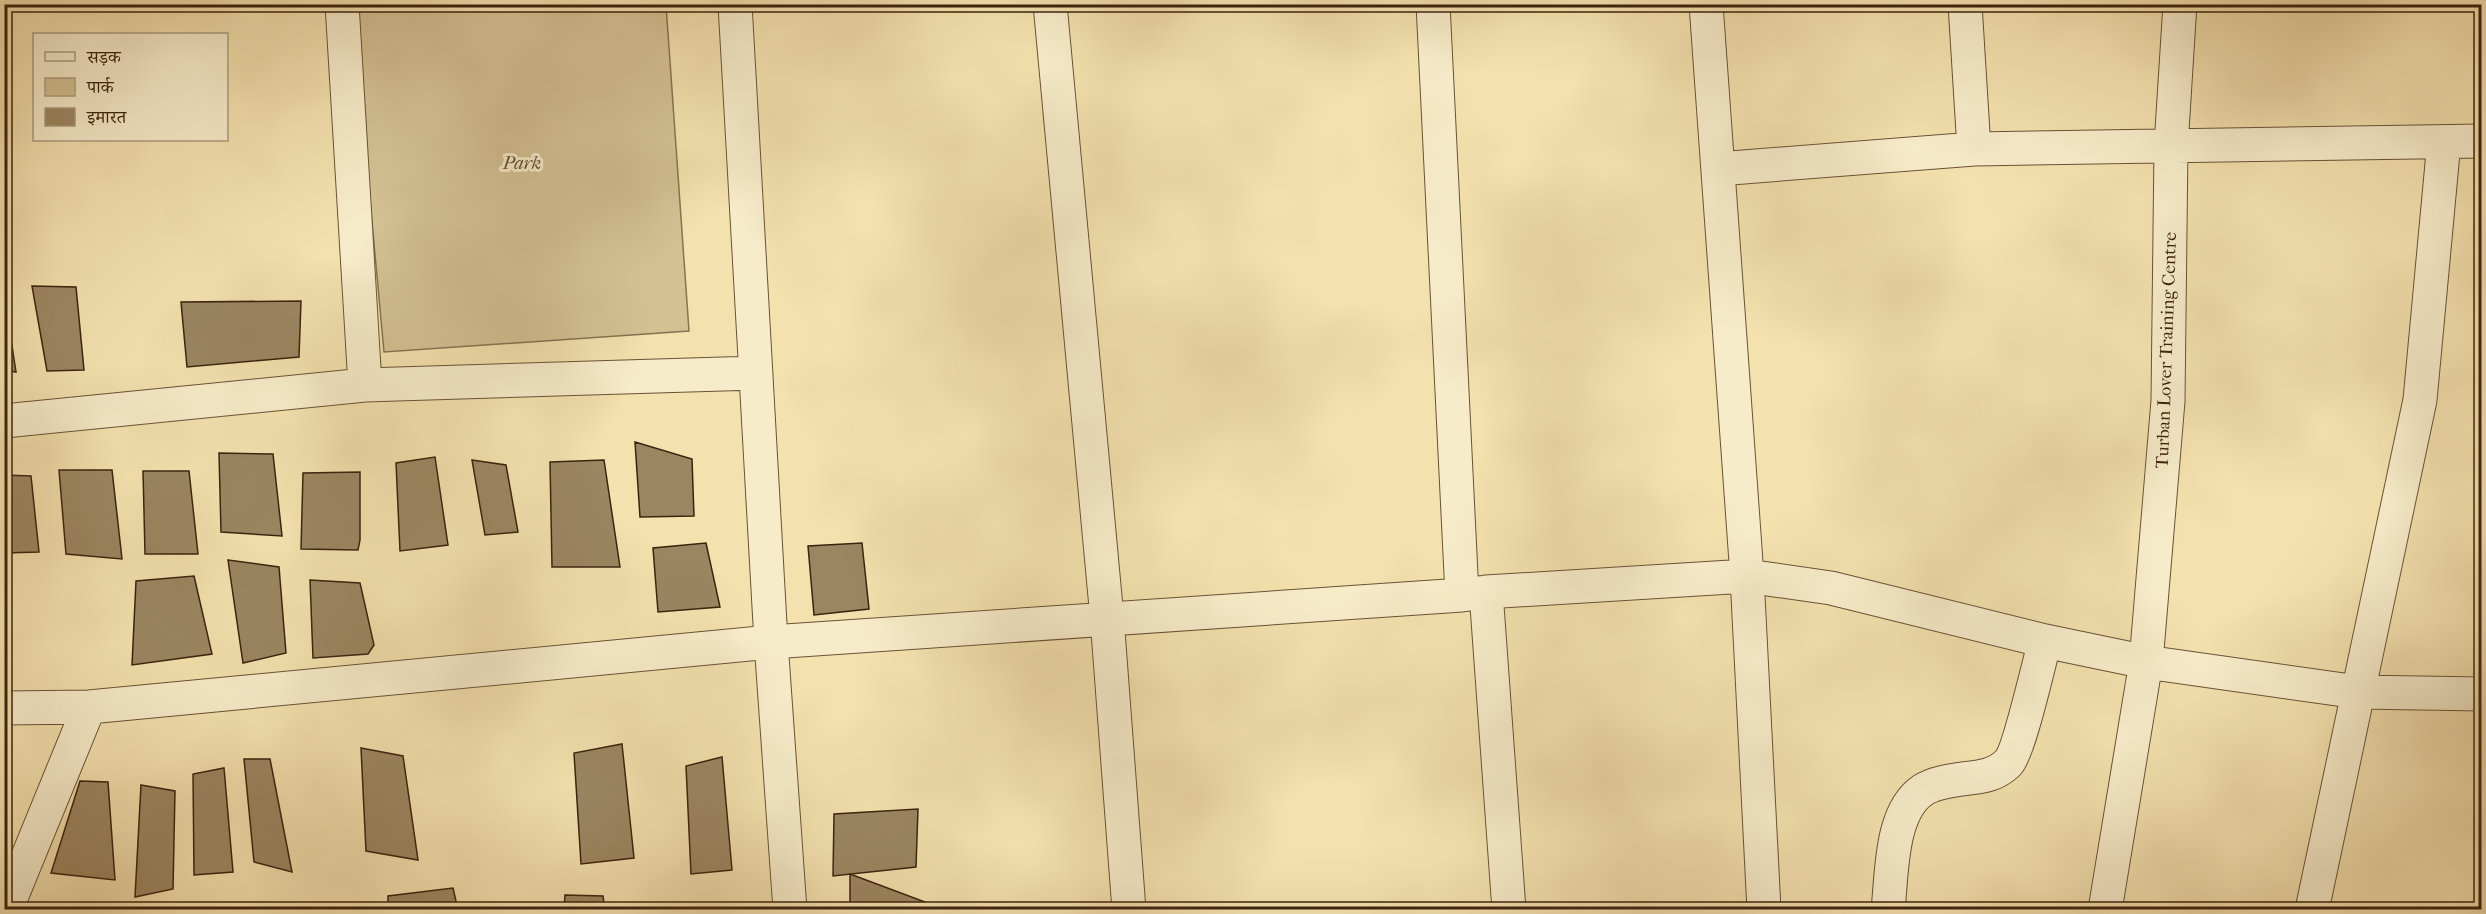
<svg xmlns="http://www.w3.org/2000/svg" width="2486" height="914" font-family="'IM FELL French Canon','Noto Serif Devanagari',serif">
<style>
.green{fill:#d4c193;stroke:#887250;stroke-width:1.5}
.building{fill:#9b8661;stroke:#3c230e;stroke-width:1.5}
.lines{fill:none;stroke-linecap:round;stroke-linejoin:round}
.minor-casing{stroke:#6a5236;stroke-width:35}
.minor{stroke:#f7ecca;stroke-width:33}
.labels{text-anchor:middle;stroke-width:6;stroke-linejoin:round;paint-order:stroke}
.park-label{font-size:18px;font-style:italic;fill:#624a2f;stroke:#f7ecca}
.street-label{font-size:18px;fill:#3c230e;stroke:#f7ecca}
</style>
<rect width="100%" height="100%" fill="#f3e1ae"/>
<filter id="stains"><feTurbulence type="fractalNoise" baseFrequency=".00333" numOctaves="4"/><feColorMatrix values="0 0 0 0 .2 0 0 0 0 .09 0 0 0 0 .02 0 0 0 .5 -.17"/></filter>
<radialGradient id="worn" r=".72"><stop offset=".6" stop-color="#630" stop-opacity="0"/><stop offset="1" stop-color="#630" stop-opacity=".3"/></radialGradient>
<path class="green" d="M352 5H666L689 331 384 352Z"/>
<path class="building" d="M32 286 76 287 84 370 47 371Z
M4 294 16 372 4 370Z
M301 301 299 357 187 367 181 302Z
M635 442 692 459 694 516 640 517Z
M219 453 273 454 282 536 221 532Z
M435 457 448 545 400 551 396 463Z
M472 460 506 465 518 532 485 535Z
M604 460 620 567H552L550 462Z
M59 470H112L122 559 66 554Z
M143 471H189L198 554H145Z
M360 472V540L358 550 301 549 303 473Z
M4 475 31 476 39 552 4 553Z
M706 543 720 607 658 612 653 548Z
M862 543 869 609 814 615 808 546Z
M228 560 279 567 286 653 243 663Z
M194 576 212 654 132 665 136 581Z
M310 580 360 583 374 645 368 654 313 658Z
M622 744 634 858 581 864 574 753Z
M361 748 403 756 418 860 366 851Z
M722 757 732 870 691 874 686 766Z
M244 759H270L292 872 254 862Z
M224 768 233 872 194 875 193 774Z
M80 781 108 782 115 880 51 873Z
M141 785 175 791 173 889 135 897Z
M918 809 916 867 833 876 834 814Z
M850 874 925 902V910H850Z
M453 888 458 910H388V896Z
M565 895 603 896 605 910H564Z
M365 903V910H307V909Z
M208 905 279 908V910H208Z"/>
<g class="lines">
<defs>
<path id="minor" d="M342 4 365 385
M735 4 771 642 790 910
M1050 4 1107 618 1129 910
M1433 4 1462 595
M1706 4 1747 576 1764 910
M1965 4 1974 149 2482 141
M1718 169 1974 149
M4 421 365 385 756 373
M1486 592 1509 910
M4 708 89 707 771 642 1462 595 1486 592 1747 576 1831 588 2045 641 2146 662 2358 692 2482 694
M6 910 89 707
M1888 910C1892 874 1890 812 1923 790 1934 783 1949 781 1962 779 1980 777 1995 776 2008 763 2019 752 2039 662 2045 641
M2105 910 2146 662 2168 401 2171 146 2180 4
M2312 910 2420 400 2444 142"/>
</defs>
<use href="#minor" class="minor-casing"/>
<use href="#minor" class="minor"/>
</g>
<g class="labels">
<g class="park-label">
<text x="522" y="169">Park</text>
</g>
<g class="street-label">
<text transform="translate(2166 350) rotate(-88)" y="6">Turban Lover Training Centre</text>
</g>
</g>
<rect width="2486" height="914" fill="none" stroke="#f3e1ae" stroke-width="24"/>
<rect x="6" y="6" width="2474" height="902" fill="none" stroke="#3c230e" stroke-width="3"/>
<rect x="12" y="12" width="2462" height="890" fill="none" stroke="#3c230e" stroke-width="1.5"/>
<rect x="33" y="33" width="195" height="108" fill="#f7ecca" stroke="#ac9c7f" stroke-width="1.5"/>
<rect x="45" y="52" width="30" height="9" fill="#f7ecca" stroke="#ac9c7f" stroke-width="1.5"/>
<text x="87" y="63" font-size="18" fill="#3c230e">सड़क</text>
<rect x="45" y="78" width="30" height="18" fill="#d4c193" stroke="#ac9c7f" stroke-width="1.5"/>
<text x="87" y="93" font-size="18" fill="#3c230e">पार्क</text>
<rect x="45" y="108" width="30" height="18" fill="#9b8661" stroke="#ac9c7f" stroke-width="1.5"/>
<text x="87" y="123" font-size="18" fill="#3c230e">इमारत</text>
<rect width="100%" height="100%" filter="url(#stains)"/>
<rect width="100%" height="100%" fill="url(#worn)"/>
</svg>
